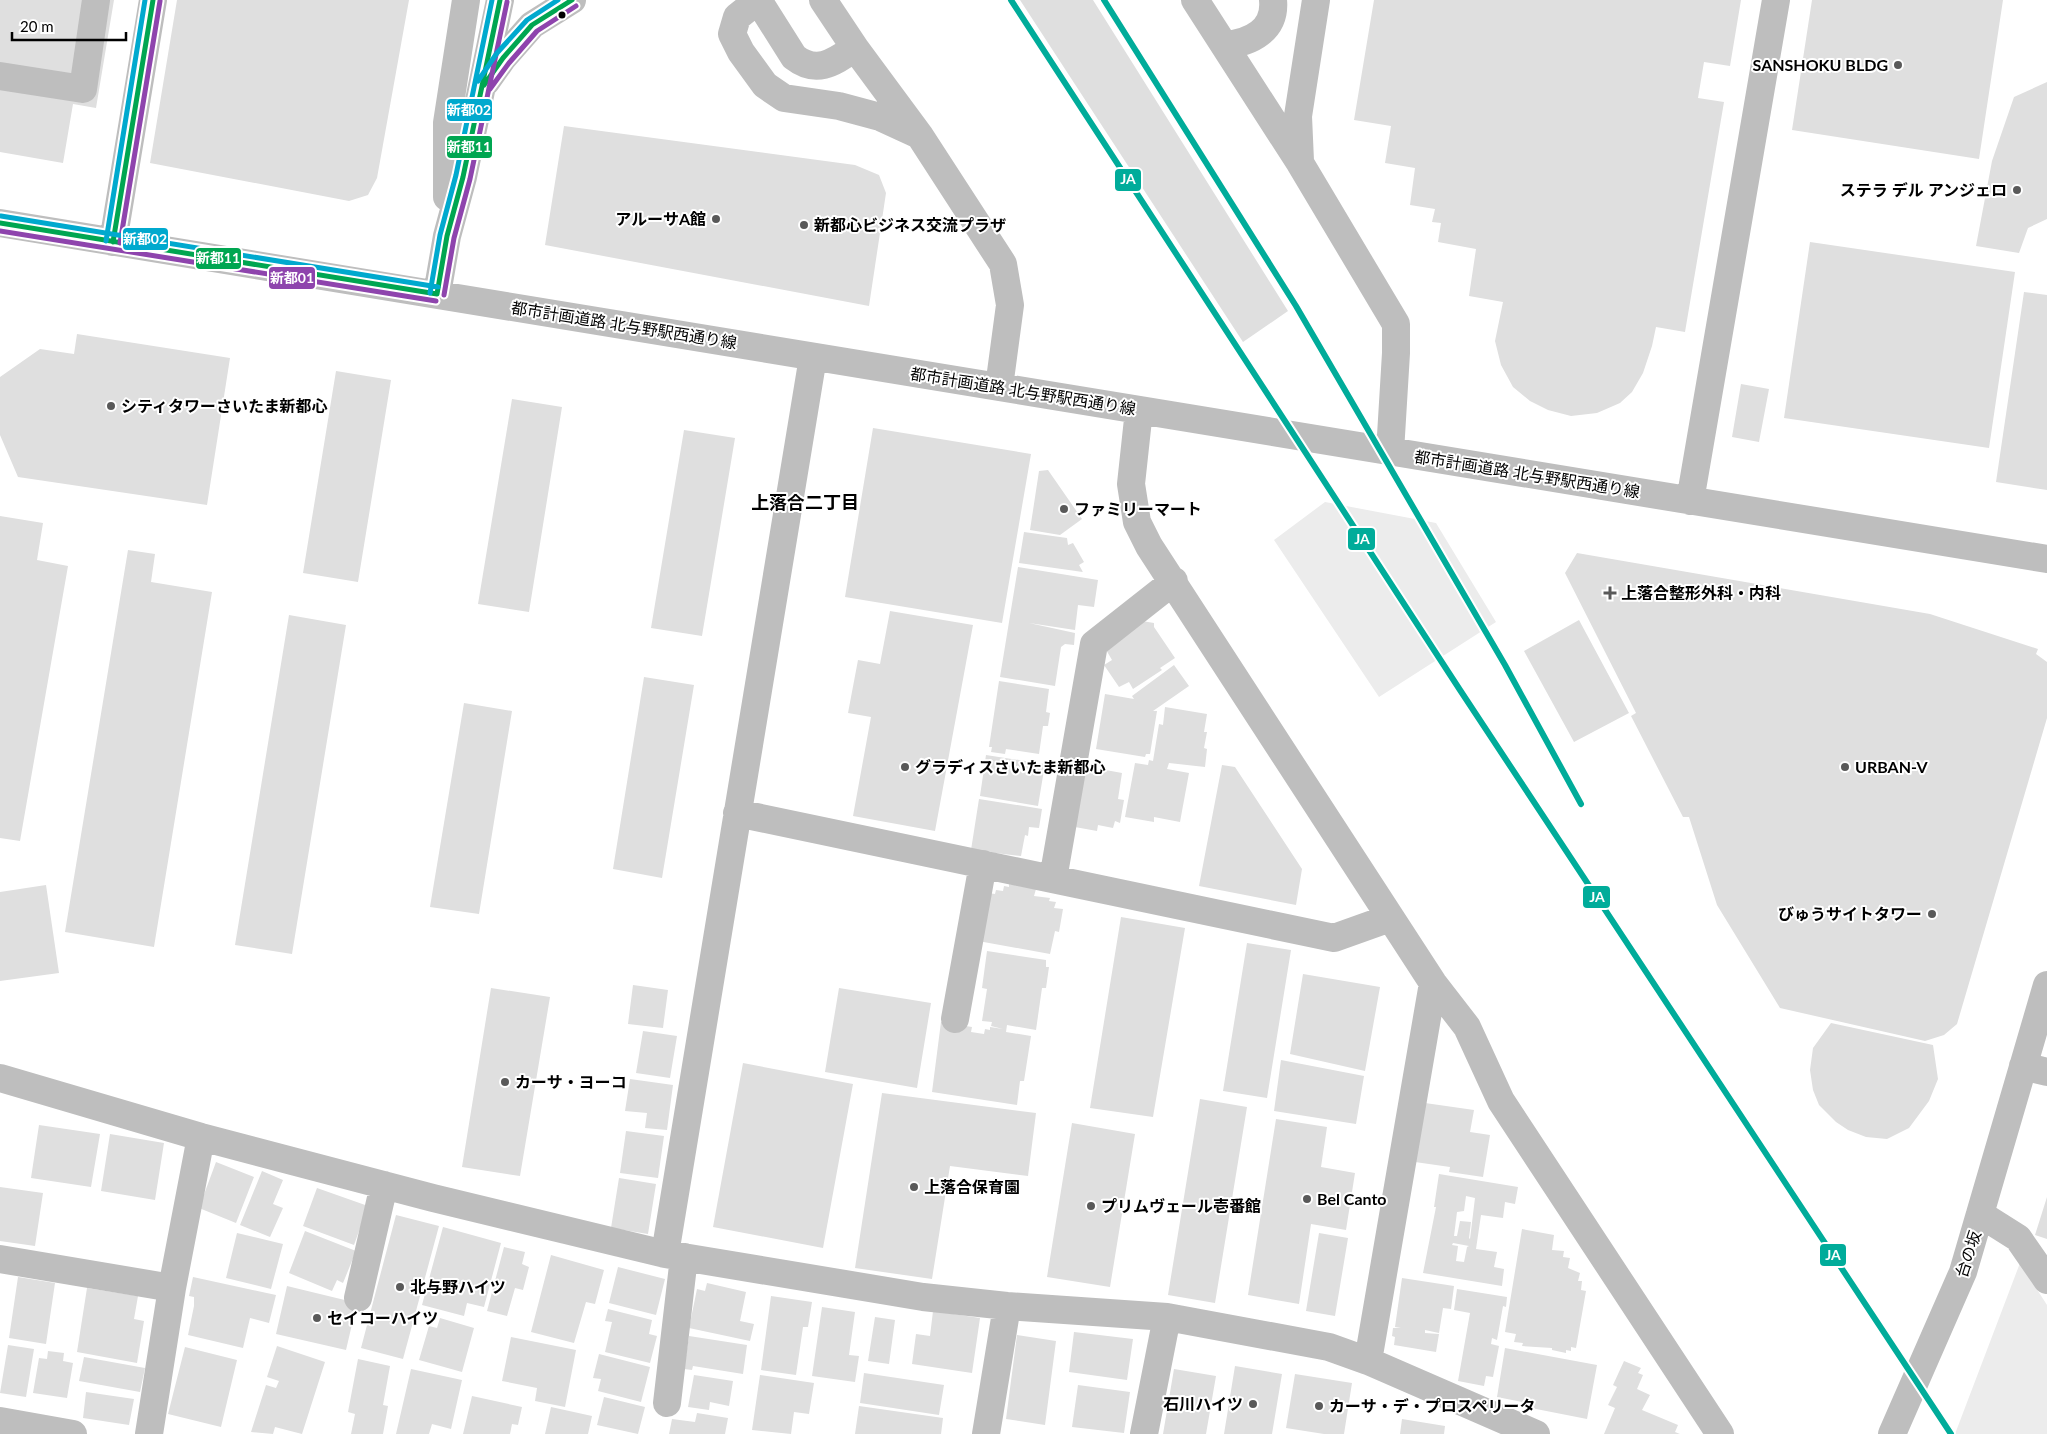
<svg xmlns="http://www.w3.org/2000/svg" width="2047" height="1434" font-family="Lato,'Noto Sans JP',sans-serif">
<style>
.green{fill:#ececec}
.building{fill:#dfdfdf;fill-rule:evenodd}
.lines{fill:none;stroke-linecap:round;stroke-linejoin:round}
.minor{stroke:#bebebe;stroke-width:28}
.bus-1-casing{stroke:#fff;stroke-width:9}
.bus-2-casing{stroke:#fff;stroke-width:9}
.bus-3-casing{stroke:#fff;stroke-width:9}
.bus-1{stroke:#00a651;stroke-width:5}
.bus-2{stroke:#8e44ad;stroke-width:5}
.bus-3{stroke:#00a9ce;stroke-width:5}
.rail-1-casing{stroke:#fff;stroke-width:10}
.rail-1{stroke:#00ac9a;stroke-width:6}
.bus-dot{fill:#000;stroke:#fff;stroke-width:2}
.poi-dot{fill:#595959;stroke:#fff;stroke-width:2}
.labels{text-anchor:middle;stroke-width:4;stroke-linejoin:round;paint-order:stroke}
.poi-label{font-size:16px;font-weight:bold;fill:#000;stroke:#fff;text-anchor:start}
.street-label{font-size:16px;fill:#000;stroke:#fff}
.neighbourhood-label{font-size:18px;font-weight:bold;fill:#000;stroke:#fff}
.line-badge{stroke:#fff;stroke-width:2}
.badge-label{font-size:14px;text-anchor:middle;font-weight:bold;fill:#fff}
</style>
<rect width="100%" height="100%" fill="#fff"/>
<path class="green" d="M1325 502 1436 523 1496 622 1379 697 1274 540Z
M2020 1263 2047 1305V1434H1955Z"/>
<path class="building" d="M0 0H114L96 108 73 104 63 163 0 152Z
M177 0H409L377 178 368 195 349 201 150 163Z
M1020 0H1093L1288 311 1243 342Z
M1374 0H1741L1730 66 1704 62 1698 98 1724 102 1685 332 1656 327 1652 346 1643 373 1632 392 1620 403 1597 413 1571 416 1548 410 1530 401 1513 387 1501 365 1495 341 1503 302 1469 296 1476 249 1438 242 1441 223 1432 222 1435 209 1410 205 1415 168 1385 163 1391 126 1354 120Z
M1812 0H2003L1979 159 1792 130Z
M2047 82V219L2028 228 2019 253 1976 246 1992 161 2014 97Z
M564 126 855 165 879 175 886 193 869 306 545 245Z
M1810 242 2015 272 1989 448 1784 418Z
M2024 292 2047 295V490L1996 482Z
M77 334 230 358 207 505 18 477 0 435V377L40 349 74 354Z
M336 371 391 380 358 582 303 573Z
M1741 384 1769 389 1759 442 1732 437Z
M512 399 562 407 529 612 478 604Z
M873 428 1031 454 1002 623 845 597Z
M684 430 735 438 702 636 651 628Z
M1048 470 1082 519 1060 535 1030 530 1039 471Z
M0 516 43 523 37 560 68 566 20 841 0 838Z
M1024 532 1067 538 1068 545 1073 543 1084 562 1079 565 1083 572 1019 563Z
M128 550 155 554 151 582 212 592 154 947 65 932Z
M1577 553 1930 614 2038 649 2036 654 2047 662V718L1957 1024 1944 1035 1925 1041 1780 1008 1717 905 1689 817H1683L1631 716 1636 713 1565 573Z
M1018 567 1098 580 1094 607 1078 605 1075 630 1029 623 1075 633 1074 645 1065 644 1061 647 1055 686 1000 677Z
M890 611 973 625 935 831 853 816 871 717 848 713 858 660 880 664Z
M289 615 346 625 292 954 235 945Z
M1579 620 1629 713 1574 742 1524 651Z
M1142 621 1154 623V627L1175 658 1160 668 1162 670 1133 689 1129 682 1119 687 1104 665 1112 660 1105 648Z
M1174 665 1189 686 1153 711H1157L1150 754H1146L1145 757 1096 749 1105 694 1134 699 1132 696Z
M644 677 694 685 662 878 613 869Z
M999 681 1049 689 1046 712 1050 713 1048 726H1043L1039 754 1006 749 1005 754 991 752 992 747H989Z
M464 703 512 711 479 914 430 907Z
M1165 707 1207 714 1204 732H1207L1204 748 1207 749 1205 767 1169 763 1167 769 1189 773 1180 822 1154 817V822L1125 817 1135 763 1148 765 1149 760 1153 761 1159 724 1163 725Z
M986 755 1045 764 1038 806 980 796Z
M1222 765 1235 767 1302 869 1296 905 1199 886Z
M1089 767 1122 773 1118 799 1124 800 1120 823 1115 821 1113 828 1098 825 1097 831 1075 827 1083 772Z
M979 799 1042 809 1039 828 1029 827 1028 836 1025 835 1021 856 971 850Z
M1009 884 1036 889 1034 896 1050 898 1049 901 1056 902 1054 908 1063 909 1059 932 1055 931 1050 954 978 941 988 893 995 894 996 890 1003 891 1004 886 1009 887Z
M46 885 59 973 0 981V892Z
M1121 917 1185 928 1153 1117 1090 1108Z
M1247 943 1291 950 1267 1098 1223 1091Z
M987 951 1046 960V967H1049L1046 988H1042L1036 1030 1007 1025 1006 1032 1031 1036 1024 1081H1020L1017 1105 932 1092 941 1022 972 1027 971 1032 984 1034 985 1029 990 1030V1027L1003 1029 991 1026 992 1022 982 1021 987 989 982 988Z
M1303 974 1380 987 1365 1071 1290 1054Z
M633 985 668 990 663 1028 628 1024Z
M491 988 550 997 520 1176 462 1167Z
M839 988 931 1003 917 1088 825 1072Z
M1831 1023 1933 1045 1938 1079 1929 1101 1909 1128 1887 1139 1866 1137 1848 1130 1836 1122 1819 1105 1813 1090 1810 1070 1813 1048Z
M643 1031 677 1036 670 1078 636 1073Z
M1281 1060 1364 1076 1356 1124 1274 1111Z
M743 1063 853 1084 823 1248 713 1227Z
M630 1079 673 1085 667 1130 645 1128 647 1113 625 1111Z
M882 1093 1036 1113 1028 1176 950 1166 932 1279 855 1268Z
M1200 1099 1247 1107 1215 1303 1168 1295Z
M1425 1103 1474 1110 1470 1132 1490 1135 1483 1177 1449 1172 1450 1167 1415 1162Z
M1276 1119 1327 1127 1321 1167 1355 1173 1346 1230 1311 1224 1299 1304 1248 1295Z
M1072 1123 1135 1134 1110 1287 1047 1277Z
M39 1125 100 1134 91 1187 31 1178Z
M626 1131 664 1136 658 1178 620 1173Z
M110 1134 164 1143 155 1200 101 1191Z
M216 1162 254 1177 236 1223 199 1208Z
M262 1171 283 1180 273 1204 283 1208 270 1237 240 1225Z
M1439 1174 1518 1187 1515 1204 1505 1202 1503 1218 1481 1215 1476 1249 1497 1252 1494 1267 1504 1269 1502 1286 1423 1273 1436 1207H1434ZM1466 1196 1475 1198 1470 1239 1469 1238 1471 1222 1460 1221 1457 1236H1454L1457 1212 1464 1211ZM1453 1243 1469 1246 1467 1247 1464 1262 1456 1261 1458 1246 1452 1245Z
M619 1178 656 1184 648 1234 611 1228Z
M0 1187 43 1193 35 1246 0 1241Z
M317 1188 368 1206 354 1245 303 1226Z
M2047 1197V1239L2035 1235Z
M396 1215 439 1226 403 1359 361 1348Z
M443 1227 501 1243 484 1307 467 1303 464 1316 422 1305Z
M1522 1229 1554 1235 1552 1250 1564 1251 1563 1257 1570 1258 1568 1268 1580 1273 1578 1281H1582L1581 1290 1586 1291 1576 1348 1571 1347V1351L1566 1350V1353L1552 1350V1348L1522 1346 1523 1343 1514 1342 1516 1334 1505 1332Z
M305 1231 356 1251 343 1283 337 1280 332 1291 289 1273Z
M237 1233 283 1244 271 1289 226 1278Z
M1319 1233 1348 1238 1335 1316 1306 1311Z
M504 1247 525 1252 522 1264 529 1267 523 1290 515 1288 507 1316 487 1311Z
M551 1255 604 1270 595 1304 586 1302 574 1343 531 1332Z
M618 1267 665 1279 656 1315 609 1303Z
M18 1277 55 1283 46 1344 9 1338Z
M193 1277 276 1295 269 1323 250 1318 243 1348 188 1335 194 1306V1297L189 1296Z
M1402 1278 1454 1286 1451 1309 1443 1308 1439 1333 1425 1330V1333L1439 1334 1436 1352 1394 1345 1395 1337 1392 1336 1393 1328H1401L1395 1327Z
M707 1283 746 1292 740 1321 754 1324 750 1341 689 1328 697 1289 705 1291Z
M287 1286 357 1303 346 1350 276 1334Z
M87 1288 138 1296 134 1319 144 1321 137 1363 77 1352Z
M1457 1289 1507 1297 1506 1307 1503 1306 1497 1340 1492 1338 1491 1344 1499 1346 1493 1377 1486 1376 1484 1386 1458 1381 1470 1313 1454 1310Z
M771 1296 812 1302 808 1327H803L796 1375 761 1370Z
M822 1307 855 1312 849 1355 859 1356 855 1382 812 1376Z
M608 1309 652 1320 649 1334 657 1336 650 1363 605 1352 612 1322 605 1321Z
M933 1311 980 1318 972 1373 912 1364 916 1334 930 1336Z
M875 1317 895 1320 889 1364 868 1361Z
M440 1318 474 1328 462 1372 419 1360 429 1326 437 1328Z
M1074 1332 1133 1339 1127 1380 1069 1372Z
M1017 1335 1056 1341 1045 1425 1006 1419Z
M689 1336 747 1345 743 1374 693 1366 692 1370 684 1369Z
M511 1337 576 1350 565 1407 535 1401 537 1388 502 1381Z
M8 1345 34 1349 26 1397 0 1393Z
M277 1346 325 1362 302 1434 275 1427 273 1434 251 1432 266 1385 276 1388 279 1381 267 1377Z
M185 1347 237 1360 221 1427 168 1414Z
M1505 1348 1597 1365 1587 1419 1526 1407 1527 1403 1497 1397Z
M48 1351 64 1353 63 1361 73 1363 67 1398 33 1393 39 1358 47 1359Z
M599 1354 650 1367 641 1402 598 1391 601 1379 593 1378Z
M84 1357 145 1368 140 1392 79 1381Z
M358 1359 390 1366 383 1405 388 1406 383 1434H351L355 1414 348 1412Z
M1624 1361 1641 1368 1638 1373 1643 1375 1637 1389 1650 1395 1642 1410 1678 1425 1675 1432 1680 1434H1604L1615 1408 1608 1405 1617 1387 1613 1385Z
M1235 1366 1282 1374 1272 1434H1224Z
M411 1369 462 1380 451 1429 432 1424 429 1434H396Z
M1174 1369 1216 1376 1206 1434H1163Z
M864 1373 944 1385 939 1415 860 1403Z
M1295 1374 1352 1383 1344 1434H1324L1286 1428Z
M694 1375 733 1381 729 1406 710 1402 709 1410 688 1407Z
M760 1375 814 1383 809 1414 794 1412 791 1434 752 1430Z
M1078 1385 1130 1392 1124 1433 1072 1427Z
M86 1392 134 1399 129 1425 83 1418Z
M472 1396 522 1407 518 1425 512 1424 510 1434H463Z
M604 1397 645 1407 638 1434 597 1425Z
M859 1406 943 1418 941 1434H855Z
M551 1407 592 1416 588 1434H545Z
M697 1413 728 1418 725 1434H669L672 1419 695 1422Z
M1402 1419 1445 1426 1444 1434H1400Z"/>
<g class="lines">
<path class="minor" d="M758 0 737 17 732 34 741 52 765 85 784 98 839 106 880 117 917 134
M758 0 794 57C817 75 834 62 855 48
M823 0 855 48 920 136 1003 264 1010 305 999 387
M1195 0 1300 163 1396 324V353L1390 452
M1224 45C1251 43 1276 30 1273 0
M0 76 83 89 96 0
M486 82 503 58 532 25 572 0
M1300 161 1298 116 1316 0
M447 197V123L466 0
M0 223 2047 559
M113 242 153 0
M437 294 447 236 463 177 500 0
M1139 410 1131 484 1137 522 1149 546 1433 983 1467 1027 1501 1101 1720 1434
M1690 501 1776 0
M737 813 1334 938 1390 918
M1053 879 1094 644 1174 581
M955 1019 983 864
M2023 1066 2047 1072
M0 1078 201 1137 433 1198 665 1254 923 1297 1007 1306 1167 1317 1329 1347 1368 1361 1536 1434
M1980 1214 2018 1238 2047 1280
M665 1254 813 357
M0 1259 172 1288
M358 1298 384 1185
M1368 1361 1433 983
M667 1403 684 1257
M0 1421 73 1434
M149 1434 172 1288 201 1137
M986 1434 1007 1306
M1144 1434 1167 1317
M1892 1434 1963 1272 2047 985"/>
<defs>
<path id="bus-1" d="M484 85 503 58 532 25 572 0
M0 223 437 294
M113 242 153 0
M437 294 447 236 463 177 500 0"/>
<path id="bus-2" d="M490 89 509 63 537 31 576 6
M0 231 436 301
M120 243 160 1
M444 295 454 238 470 179 507 2"/>
<path id="bus-3" d="M478 81 497 53 527 20 558 0
M1 216 438 287
M106 241 145 0
M430 293 440 235 456 175 492 0"/>
</defs>
<use href="#bus-1" class="bus-1-casing"/>
<use href="#bus-2" class="bus-2-casing"/>
<use href="#bus-3" class="bus-3-casing"/>
<use href="#bus-1" class="bus-1"/>
<use href="#bus-2" class="bus-2"/>
<use href="#bus-3" class="bus-3"/>
<defs>
<path id="rail-1" d="M1011 0 1460 690 1951 1434
M1104 0 1296 306 1505 665 1581 804"/>
</defs>
<use href="#rail-1" class="rail-1-casing"/>
<use href="#rail-1" class="rail-1"/>
</g>
<circle class="bus-dot" cx="562" cy="15" r="4.5"/>
<g class="poi-dot">
<circle cx="1898" cy="65" r="5"/>
<circle cx="2017" cy="190" r="5"/>
<circle cx="716" cy="219" r="5"/>
<circle cx="804" cy="225" r="5"/>
<circle cx="111" cy="406" r="5"/>
<circle cx="1064" cy="509" r="5"/>
<path d="M1607.5 585.5h5v5h5v5h-5v5h-5v-5h-5v-5h5z"/>
<circle cx="905" cy="767" r="5"/>
<circle cx="1845" cy="767" r="5"/>
<circle cx="1932" cy="914" r="5"/>
<circle cx="505" cy="1082" r="5"/>
<circle cx="914" cy="1187" r="5"/>
<circle cx="1307" cy="1199" r="5"/>
<circle cx="1091" cy="1206" r="5"/>
<circle cx="400" cy="1287" r="5"/>
<circle cx="317" cy="1318" r="5"/>
<circle cx="1253" cy="1404" r="5"/>
<circle cx="1319" cy="1406" r="5"/>
</g>
<g class="labels">
<g class="poi-label">
<text x="1888" y="71" text-anchor="end">SANSHOKU BLDG</text>
<text x="2007" y="196" text-anchor="end">ステラ デル アンジェロ</text>
<text x="706" y="225" text-anchor="end">アルーサA館</text>
<text x="814" y="231">新都心ビジネス交流プラザ</text>
<text x="121" y="412">シティタワーさいたま新都心</text>
<text x="1074" y="515">ファミリーマート</text>
<text x="1621" y="599">上落合整形外科・内科</text>
<text x="915" y="773">グラディスさいたま新都心</text>
<text x="1855" y="773">URBAN-V</text>
<text x="1922" y="920" text-anchor="end">びゅうサイトタワー</text>
<text x="515" y="1088">カーサ・ヨーコ</text>
<text x="924" y="1193">上落合保育園</text>
<text x="1317" y="1205">Bel Canto</text>
<text x="1101" y="1212">プリムヴェール壱番館</text>
<text x="410" y="1293">北与野ハイツ</text>
<text x="327" y="1324">セイコーハイツ</text>
<text x="1243" y="1410" text-anchor="end">石川ハイツ</text>
<text x="1329" y="1412">カーサ・デ・プロスペリータ</text>
</g>
<g class="street-label">
<text transform="translate(624 325) rotate(9)" y="6">都市計画道路 北与野駅西通り線</text>
<text transform="translate(1023 391) rotate(9)" y="6">都市計画道路 北与野駅西通り線</text>
<text transform="translate(1527 474) rotate(9)" y="6">都市計画道路 北与野駅西通り線</text>
<text transform="translate(1968 1254) rotate(-72)" y="6">台の坂</text>
</g>
<g class="neighbourhood-label">
<text x="805" y="509">上落合二丁目</text>
</g>
</g>
<g class="line-badge">
<rect x="446" y="98" width="47" height="24" rx="5" fill="#00a9ce"/>
<rect x="446" y="135" width="47" height="24" rx="5" fill="#00a651"/>
<rect x="1114" y="168" width="28" height="24" rx="5" fill="#00ac9a"/>
<rect x="122" y="227" width="47" height="24" rx="5" fill="#00a9ce"/>
<rect x="195" y="247" width="47" height="23" rx="5" fill="#00a651"/>
<rect x="268" y="266" width="48" height="24" rx="5" fill="#8e44ad"/>
<rect x="1347" y="527" width="29" height="24" rx="5" fill="#00ac9a"/>
<rect x="1582" y="885" width="29" height="24" rx="5" fill="#00ac9a"/>
<rect x="1819" y="1243" width="28" height="24" rx="5" fill="#00ac9a"/>
</g>
<g class="badge-label">
<text x="469" y="115">新都02</text>
<text x="469" y="152">新都11</text>
<text x="1128" y="184">JA</text>
<text x="145" y="244">新都02</text>
<text x="218" y="263">新都11</text>
<text x="292" y="283">新都01</text>
<text x="1362" y="544">JA</text>
<text x="1597" y="902">JA</text>
<text x="1833" y="1260">JA</text>
</g>
<path d="M12 32v8h114v-8" fill="none" stroke="#000000" stroke-width="2.5"/>
<text x="20" y="32" font-size="15" fill="#000000" stroke="#ffffff" stroke-width="4" paint-order="stroke">20 m</text>
</svg>
